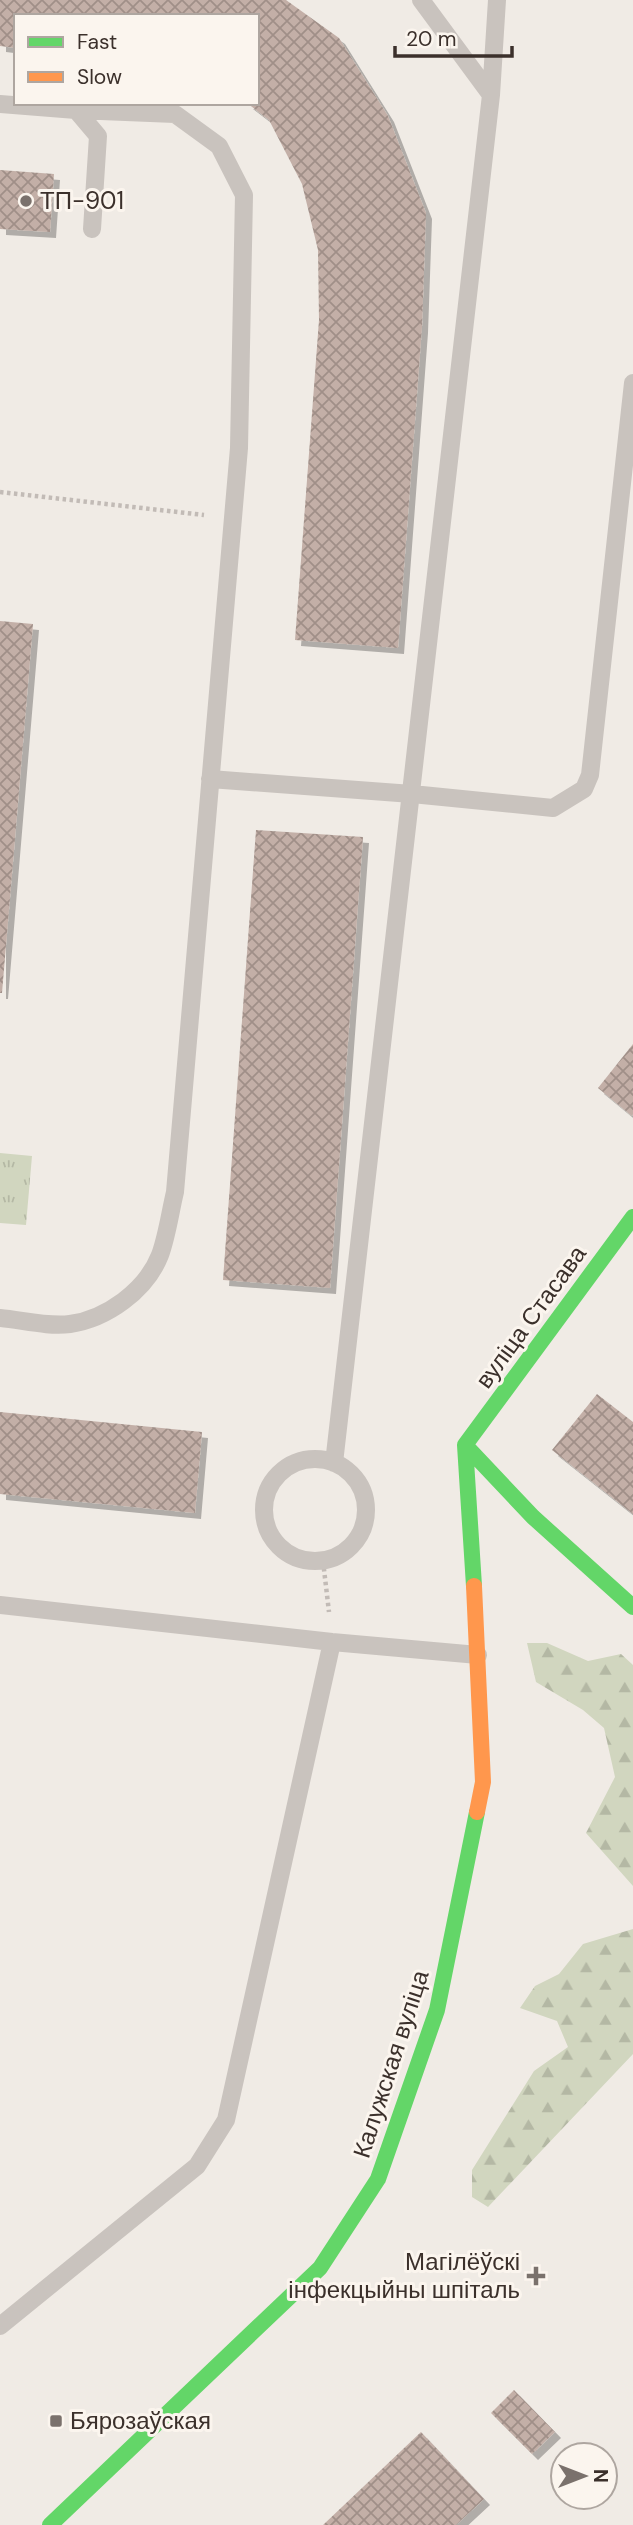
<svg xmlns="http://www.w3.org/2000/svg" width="633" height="2525" font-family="'DM Sans',sans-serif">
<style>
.forest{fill:url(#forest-firs)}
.park{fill:url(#park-tufts)}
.building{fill:url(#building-cross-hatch);filter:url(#shadow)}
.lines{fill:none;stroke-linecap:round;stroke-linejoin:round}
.path{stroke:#c2bbb6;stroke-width:4.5;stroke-dasharray:3.5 3.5;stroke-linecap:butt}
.lane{stroke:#c9c3be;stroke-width:18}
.fast{stroke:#63d668;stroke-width:16}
.slow{stroke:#ff974d;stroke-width:16}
.poi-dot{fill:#7a716c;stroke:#fbf5ee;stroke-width:2.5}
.labels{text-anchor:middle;stroke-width:6;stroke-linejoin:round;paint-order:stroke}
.poi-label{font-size:24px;fill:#3b302b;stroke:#fbf5ee;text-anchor:start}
.street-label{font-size:24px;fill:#3b302b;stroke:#fbf5ee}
</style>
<defs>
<pattern id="forest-firs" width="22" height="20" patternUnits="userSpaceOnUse" patternTransform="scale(1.75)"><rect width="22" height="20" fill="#d1d6bf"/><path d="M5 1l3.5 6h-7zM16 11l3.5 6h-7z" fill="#b4b8a4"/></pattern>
<pattern id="park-tufts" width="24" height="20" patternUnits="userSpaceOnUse" patternTransform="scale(1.75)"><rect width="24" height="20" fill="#d1d6bf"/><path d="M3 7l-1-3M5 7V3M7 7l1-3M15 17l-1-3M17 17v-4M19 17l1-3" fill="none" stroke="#b4b8a4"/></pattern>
<pattern id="building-cross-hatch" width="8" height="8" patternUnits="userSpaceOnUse" patternTransform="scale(1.75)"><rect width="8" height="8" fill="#c3afa7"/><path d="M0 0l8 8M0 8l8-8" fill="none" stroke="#a08f88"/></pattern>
<filter id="shadow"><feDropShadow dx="6" dy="6" stdDeviation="0" flood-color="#0004"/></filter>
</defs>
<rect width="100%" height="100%" fill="#f0ebe5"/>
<path class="forest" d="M527 1643H547L588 1661 621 1654 633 1665V1886L586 1833 615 1777 604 1728 583 1710 536 1682Z
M633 1929V2054L488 2207 472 2197V2170L534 2071 568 2047 557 2021 520 2008 535 1986 559 1974 583 1944Z"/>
<path class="park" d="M0 1153 32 1156 26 1225 0 1223Z"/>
<path class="building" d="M0 0H286L339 38 388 116 426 213 422 327 398 648 295 640 319 320 318 250 302 184 269 120 247 103H257V16H16V48L0 46Z
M0 170 54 174 50 232 0 229Z
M0 621 33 624 2 993H0Z
M256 830 363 837 330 1288 223 1280Z
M633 1044V1114L632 1116 598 1088Z
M597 1394 633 1422V1514L552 1450Z
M0 1412 202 1432 195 1513 0 1494Z
M514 2390 555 2432 532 2454 491 2413Z
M421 2432 484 2499 456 2525H323Z"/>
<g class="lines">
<path class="path" d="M0 492 204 515
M323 1561 329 1612"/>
<path class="lane" d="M421 0 491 95
M0 104 76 110 98 136 92 229
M210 779 412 794 553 808 584 789 590 775 633 383
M0 1318C22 1320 48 1327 70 1324 106 1319 146 1291 160 1255 167 1236 170 1213 175 1192L239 448 244 195 219 146 175 114 76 110
M264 1510a51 51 0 1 1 102 0a51 51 0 1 1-102 0Z
M334 1463 491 95 497 0
M0 1605 332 1642 478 1655
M0 2326 197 2166 226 2120 332 1642"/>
<path class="fast" d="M465 1445 633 1217
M465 1445 533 1517 633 1607
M465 1445 474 1586
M50 2525 320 2268 378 2179 437 2010 477 1812"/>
<path class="slow" d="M474 1586 483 1782 477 1812"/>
</g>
<g class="poi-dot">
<circle cx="26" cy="201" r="7"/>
<path d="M532.5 2265.5h7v7h7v7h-7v7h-7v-7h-7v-7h7z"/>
<rect x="49" y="2414" width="14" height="14" rx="3.5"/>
</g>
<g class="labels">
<g class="poi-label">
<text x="40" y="209">ТП-901</text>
<text x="520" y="2270" text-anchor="end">Магілёўскі<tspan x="520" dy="28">інфекцыйны шпіталь</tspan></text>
<text x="70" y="2429">Бярозаўская</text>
</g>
<g class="street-label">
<text transform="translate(531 1317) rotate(-54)" y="8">вуліца Стасава</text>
<text transform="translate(391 2064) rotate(-72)" y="8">Калужская вуліца</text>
</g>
</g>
<rect x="14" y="14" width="245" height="91" fill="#fbf5ee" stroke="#aea6a0" stroke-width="2"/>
<rect x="28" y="37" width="35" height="10" fill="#63d668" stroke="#aea6a0" stroke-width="2"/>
<text x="77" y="49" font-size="21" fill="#3b302b">Fast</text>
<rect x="28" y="72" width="35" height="10" fill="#ff974d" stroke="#aea6a0" stroke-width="2"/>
<text x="77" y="84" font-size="21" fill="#3b302b">Slow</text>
<g transform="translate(584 2476) rotate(90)"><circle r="33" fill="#fbf5ee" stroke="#aea6a0" stroke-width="2"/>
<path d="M0-5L12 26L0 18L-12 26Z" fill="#7a716c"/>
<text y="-10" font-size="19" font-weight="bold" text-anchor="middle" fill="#3b302b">N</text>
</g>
<path d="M395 46v10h117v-10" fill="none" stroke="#3b302b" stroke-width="3.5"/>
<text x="406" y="46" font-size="21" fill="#3b302b" stroke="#fbf5ee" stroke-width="5" paint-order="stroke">20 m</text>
</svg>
